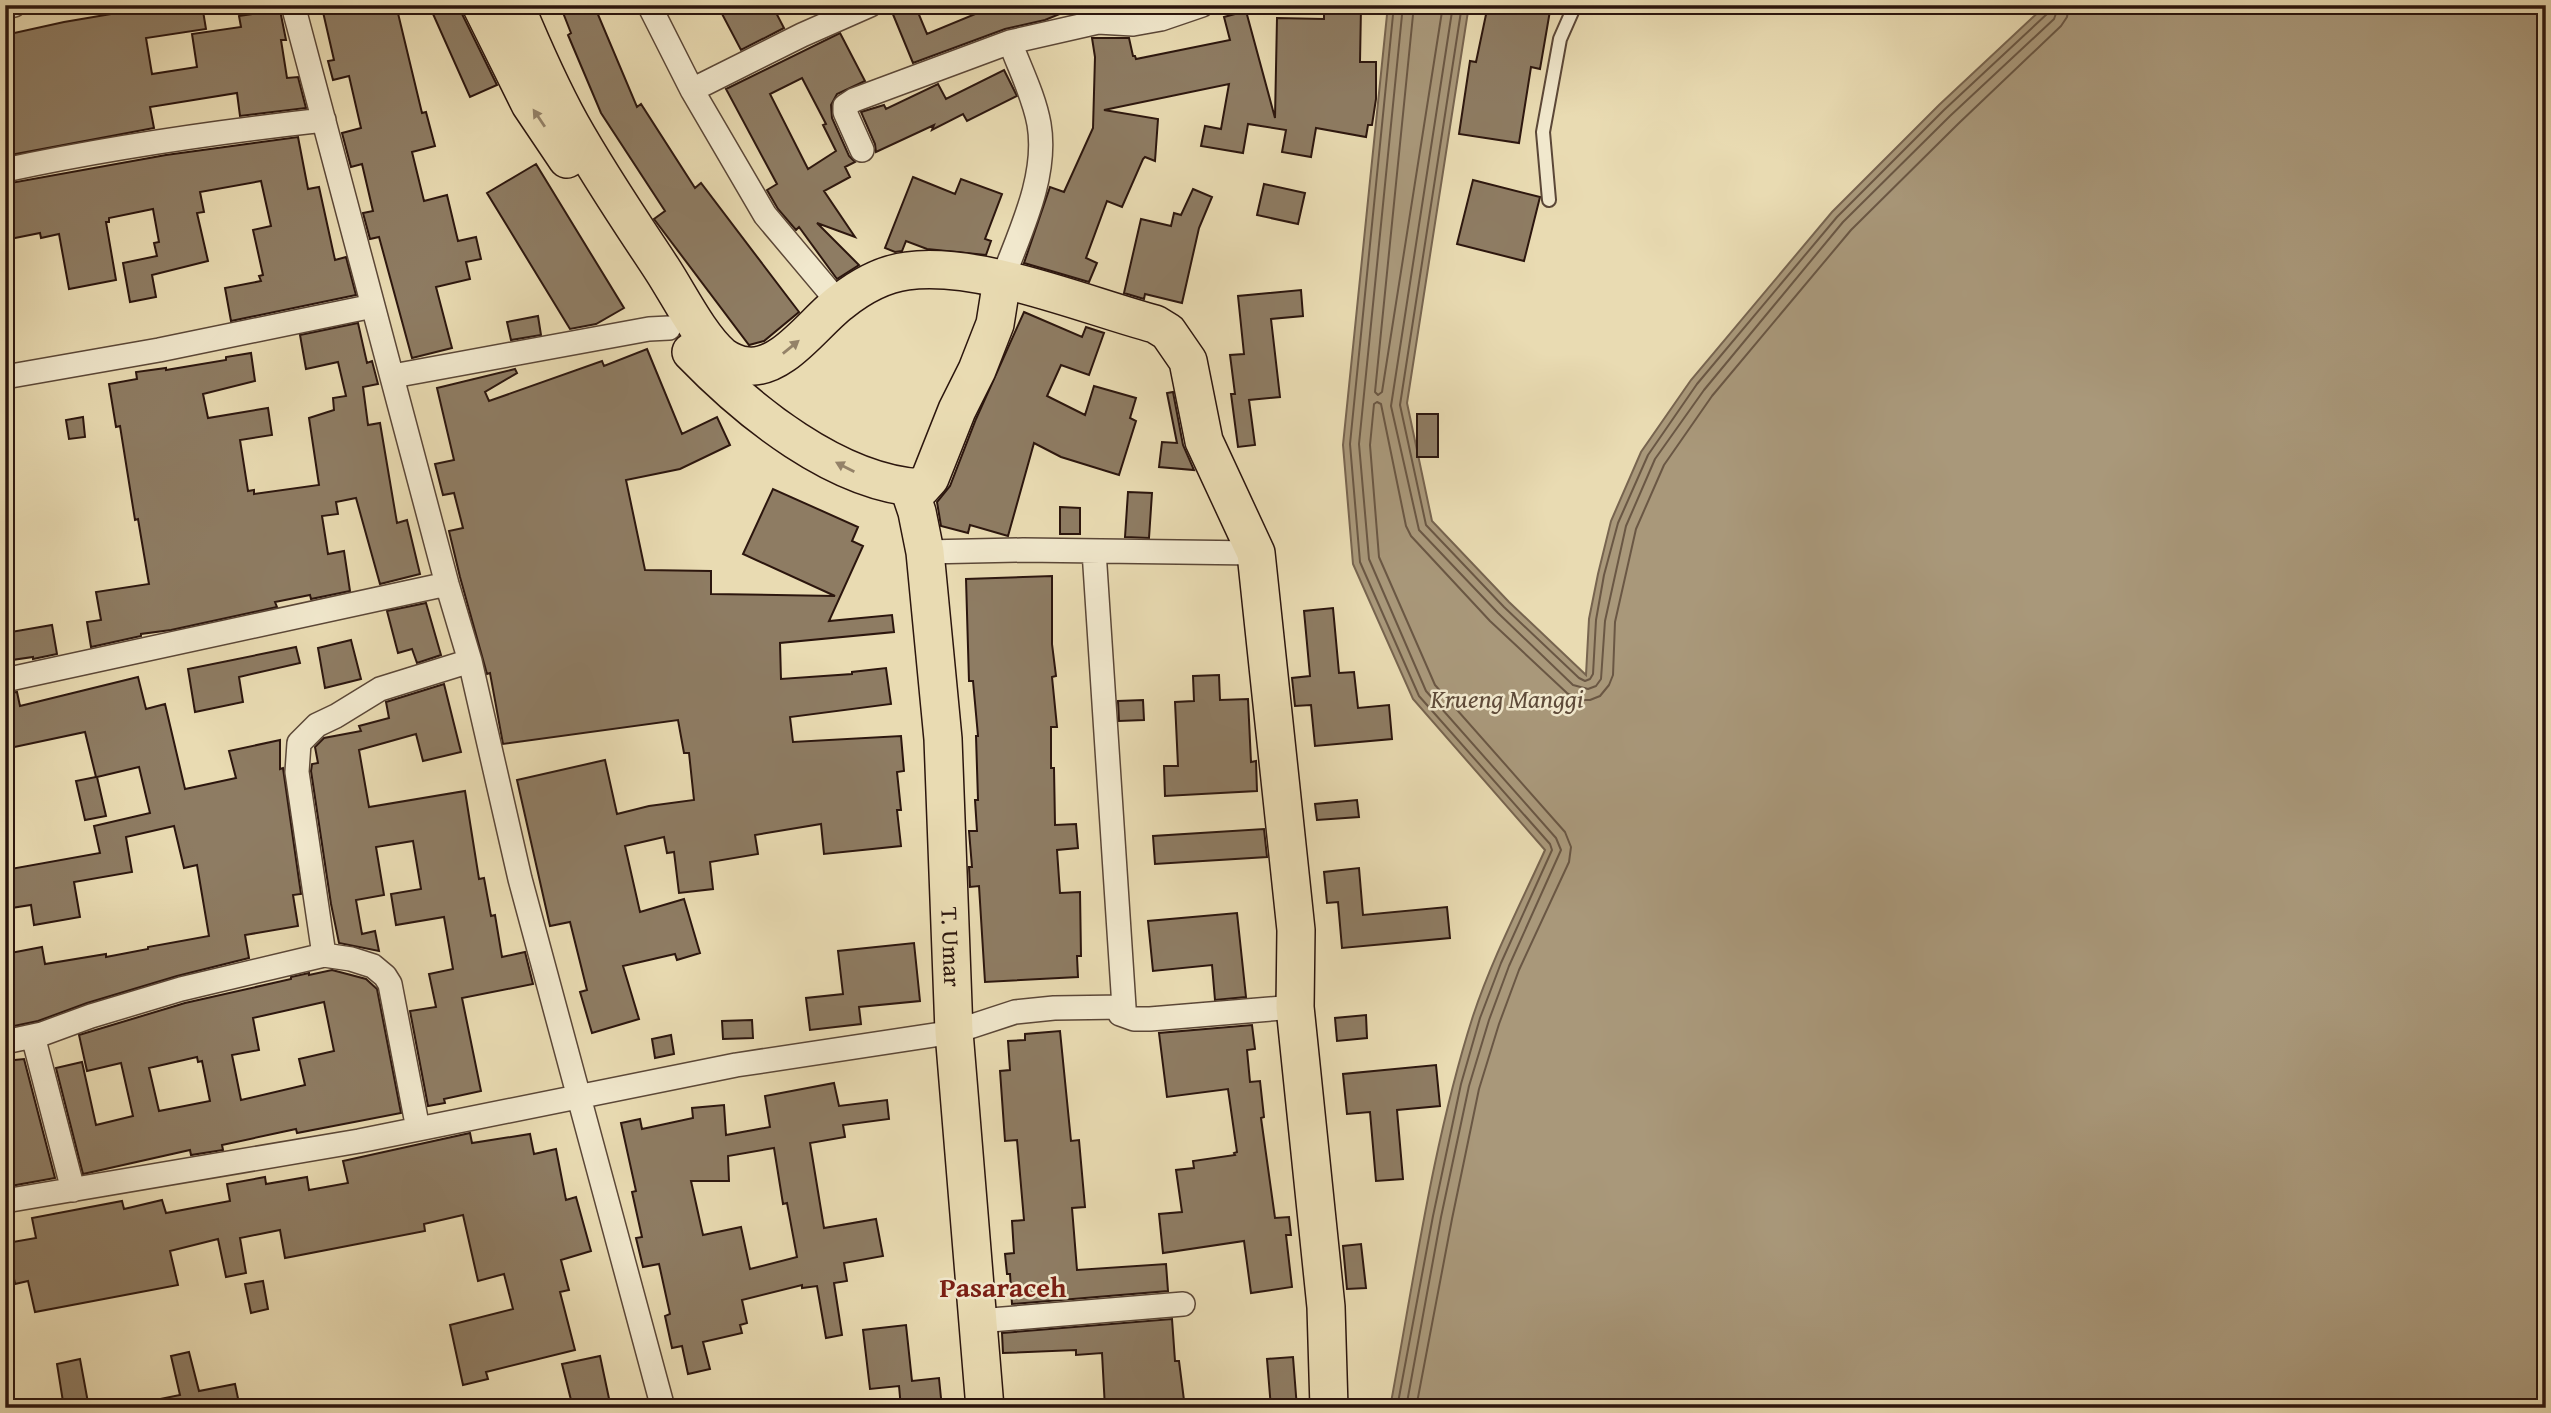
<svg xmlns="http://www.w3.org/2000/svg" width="2551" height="1413" font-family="'Gentium Book Plus',serif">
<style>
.water{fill:#a9987a;stroke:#77644f;stroke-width:2}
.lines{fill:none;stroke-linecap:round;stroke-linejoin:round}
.shore{stroke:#6a5744;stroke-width:2}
.building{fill:#8e7c63;stroke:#2c160e;stroke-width:2;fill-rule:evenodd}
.lane-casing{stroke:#5b4737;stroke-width:16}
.street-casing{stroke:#5b4737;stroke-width:26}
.primary-casing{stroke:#2c160e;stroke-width:40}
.lane{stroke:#f1e8cd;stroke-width:12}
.street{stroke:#f1e8cd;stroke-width:23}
.primary{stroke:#e9dbb2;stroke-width:37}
.oneway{fill:#948268}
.labels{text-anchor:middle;stroke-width:5;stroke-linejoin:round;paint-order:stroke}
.street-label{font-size:24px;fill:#2c160e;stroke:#f1e8cd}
.water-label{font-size:26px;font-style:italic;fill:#5e4a39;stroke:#f1e8cd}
.quarter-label{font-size:28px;font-weight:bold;fill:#7a1f14;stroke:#f1e8cd}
</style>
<rect width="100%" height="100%" fill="#e9dbb2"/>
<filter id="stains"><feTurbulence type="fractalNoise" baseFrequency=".00286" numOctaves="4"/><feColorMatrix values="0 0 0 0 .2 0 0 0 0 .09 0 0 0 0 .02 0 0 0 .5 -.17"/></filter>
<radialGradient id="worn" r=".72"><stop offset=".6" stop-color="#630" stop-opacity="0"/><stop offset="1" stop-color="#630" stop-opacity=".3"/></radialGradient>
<path class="water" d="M1388 5H1469L1407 403 1432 521 1509 602 1586 675 1589 619 1598 574 1611 521 1641 452 1691 380 1832 212 1939 105 2046 5H2546V1408H1390C1414 1279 1433 1141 1473 1016 1492 959 1520 905 1545 850L1413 699 1353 564 1343 445Z"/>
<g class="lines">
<path class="shore" d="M1394 5 1350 444 1360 562 1419 696 1550 844 1552 850 1501 963 1480 1018 1461 1084 1433 1216 1397 1408
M1403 5 1359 444 1369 559 1426 691 1556 838 1561 850 1509 966 1489 1020 1469 1086 1441 1217 1406 1408
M1414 5 1375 392 1378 395 1382 392 1443 5
M1453 5 1391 406 1419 530 1498 613 1573 685 1588 689 1596 686 1601 679 1605 621 1626 526 1655 459 1704 390 1843 222 1950 116 2054 19 2059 5
M1462 5 1400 405 1426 525 1504 607 1579 678 1585 681 1590 679 1593 674 1596 620 1604 575 1618 523 1648 455 1697 384 1837 217 1944 110 2048 13 2050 5
M1416 1408 1452 1219 1479 1089 1499 1024 1519 970 1569 862 1571 847 1565 832 1435 685 1379 557 1370 445 1374 404 1377 402 1381 404 1406 526 1411 536 1490 621 1567 693 1579 700H1590L1600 696 1609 685 1613 675 1615 622 1636 529 1664 465 1712 396 1851 230 1958 124 2061 26 2067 17 2069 5"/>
</g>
<path class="building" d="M164 5H202L206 29 146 38 152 74 197 67 192 34 241 27 239 16 280 10 286 40H281L287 78 298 77 306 108 240 116 237 93 150 107 154 128 5 156V35L64 22Z
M342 5H396L422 113 426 112 435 146 412 152 424 201 447 195 458 241 476 237 481 259 466 262 470 279 436 287 452 348 412 358 379 237 370 239 363 213 373 211 362 164 351 167 342 133 361 128 349 76 333 80 328 61 334 60 323 12 343 8Z
M429 5H460L462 14 497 85 470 97Z
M560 5H594L637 107 641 104 695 188 701 183 799 312 764 341 749 345 654 219 665 211 601 113 568 35 571 33Z
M735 5H772L784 28 741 50 721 12Z
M910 5H915L927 34 997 5 1079 6 1045 20 1005 29 913 63 892 12Z
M1488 5H1551L1540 69 1531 67 1519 143 1459 134 1470 61 1476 62Z
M1324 6 1361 7 1360 62H1376V99L1372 125H1368L1366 137 1316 128 1311 157 1282 152 1286 130 1248 124 1243 153 1201 146 1205 126 1221 129 1229 84 1104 110 1158 119 1155 161 1145 157 1143 159 1122 207 1107 201 1086 258 1097 263 1089 282 1024 263 1050 187 1064 192 1093 128 1095 57 1092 38H1129L1133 56H1135L1136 59 1230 40 1224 17 1246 11 1275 118 1277 18 1324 19Z
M840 33 865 81 837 94 831 105 832 118 849 156 855 162 845 167 850 177 824 191 855 237 817 223 859 265 837 279 799 227 796 230 778 209 767 190 777 184 726 89ZM802 78 826 124 823 125 836 151 808 169 770 94Z
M1004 70 1017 96 967 121 963 114 932 130 934 125 876 152 875 144 861 112 884 105 886 109 938 84 946 99Z
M298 137 308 189 319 187 335 260 346 257 356 295 231 321 225 288 261 281 259 276 263 275 253 230 271 226 261 181 200 192 204 212 197 213 208 261 152 275 156 297 130 302 123 263 157 256 154 243 159 242 153 209 109 218V222H106L116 280 69 289 59 234 41 238 40 233 5 240V184L166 155Z
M536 164 624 308 596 324 570 329 487 193Z
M913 177 955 194 961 179 1002 194 985 239 991 241 986 255 927 249 906 241 902 251 895 252 885 248Z
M1473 180 1540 197 1524 261 1457 244Z
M1264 184 1305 193 1298 224 1257 215Z
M1193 189 1212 197 1199 228 1182 303 1145 294 1144 299 1124 293 1141 219 1171 226 1174 213 1181 215Z
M1301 290 1303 316 1271 319 1280 397 1249 400 1255 445 1238 447 1231 394H1235L1230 355 1244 354 1238 296Z
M1024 312 1082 337 1086 327 1104 333 1089 375 1061 365 1047 396 1085 415 1094 386 1136 398 1130 418 1136 421 1119 475 1061 457 1034 443 1008 536 970 525 968 533 941 526 937 502 950 486 976 419Z
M538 316 541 335 511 340 507 322Z
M358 323 367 363 372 361 378 384 363 387 368 425 380 423 397 523 407 520 420 574 380 584 356 498 336 502 338 514 322 516 328 554 344 551 350 591 311 599 310 595 275 602 277 607 171 630 141 634V636L91 647 87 622 101 620 96 592 149 584 138 519 135 520 120 426 116 427 109 384 137 379 136 372 166 368V370L226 360V357L251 353 255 381 203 394 208 418 268 408 272 435 240 440 248 491 254 490V494L319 485 309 418 334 410 333 398 346 396 338 362 306 369 300 335Z
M647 349 682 434 717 417 730 445 680 469 626 480 645 570 711 571V594L835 596 743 554 773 489 858 527 852 541 863 546 829 621 892 615 894 632 780 643 781 679 852 674V672L886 668 891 704 790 717 793 742 901 736 904 771 897 772 901 810H897L901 846 824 854 821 824 755 835 758 854 710 862 713 889 679 893 674 852 667 853 664 837 625 846 640 912 684 899 700 953 677 960 675 954 623 966 639 1019 592 1033 580 992 587 990 570 922 550 926 517 780 605 760 617 814 649 806 694 800 689 753H684L678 720 503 744 490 673 487 674 460 577 449 531 463 528 454 493 443 495 435 464 454 460 437 388 515 369 517 373 485 392 489 401 602 361 604 366Z
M1173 392 1183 445 1194 470 1159 467 1162 442 1177 443 1167 393Z
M1417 414H1438V457H1417Z
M83 417 85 437 69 439 66 420Z
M1128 492 1152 493 1149 538 1125 537Z
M1060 507 1080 508V534H1060Z
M1052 576V644L1056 676 1052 677 1057 727H1051V768H1054L1055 825 1076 824 1078 848 1057 850 1060 893 1080 892 1081 956H1077L1078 977 985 982 979 886 970 887 969 867H972L969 831H977L975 800H978L976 736H978L973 681H969L966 579Z
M426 603 441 655 417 663 412 649 398 653 387 611Z
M1333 608 1339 673 1354 672 1358 708 1389 705 1392 739 1315 746 1311 705 1295 706 1292 678 1310 676 1304 611Z
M52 625 57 654 33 659V657L5 661V633Z
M351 640 361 679 325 688 318 648Z
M296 647 300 663 239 677 243 702 195 712 188 669Z
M1219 675 1220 700 1248 699 1251 762 1256 761 1257 791 1165 796 1164 766H1178L1175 702 1194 701 1193 676Z
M138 677 146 709 165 704 185 789 236 778 229 751 280 740V769L283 768 301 894 293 895 298 926 245 935 249 958 177 976 87 1003 38 1021 14 1026 5 973V954L42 947 45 964 106 954V957L148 949V947L209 936 197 865 184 868 174 826 126 837 132 872 74 882 80 917 34 925 31 905 5 909V870L100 853 94 826 150 813 139 767 97 777 106 816 85 820 76 781 96 777 85 732 5 749V694L17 692 20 706Z
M444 684 461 752 423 761 416 734 359 750 369 807 465 791 479 879 484 878 491 916 495 915 502 957 525 952 533 984 462 998 481 1091 444 1099 445 1103 428 1106 410 1011 436 1007 429 974 453 969 444 917 396 925 391 894 421 889 413 841 376 847 384 895 356 900 362 934 375 931 379 951 339 943 331 904 311 771 312 764 318 763 315 747 324 738 361 731 359 726 389 718 386 702Z
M1143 700 1144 720 1119 721 1118 701Z
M1357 800 1359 817 1317 820 1315 804Z
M1264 829 1267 857 1155 864 1153 836Z
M1359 868 1363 915 1447 907 1450 938 1342 948 1338 902 1327 903 1324 872Z
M1237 913 1246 997 1215 1000 1212 965 1153 971 1148 921Z
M914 943 920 1001 859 1007 861 1024 810 1030 806 998 843 994 838 951Z
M332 970 366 979 377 989 401 1113 297 1133 296 1129 222 1145 223 1150 191 1155 190 1150 83 1174 56 1068 82 1062 96 1125 133 1116 121 1063 87 1071 79 1035 185 1003 291 979V977L309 973V975ZM324 1002 334 1051 299 1059 305 1085 241 1100 232 1055 259 1050 253 1018ZM197 1057 198 1062 202 1061 210 1101 159 1111 149 1068Z
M1366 1015 1367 1038 1337 1041 1335 1018Z
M752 1020 753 1038 723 1039 722 1021Z
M1252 1025 1255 1049 1247 1050 1250 1082 1260 1081 1264 1117 1261 1118 1275 1218 1289 1217 1291 1235H1286L1292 1287 1251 1293 1244 1241 1163 1253 1159 1214 1182 1212 1176 1170 1194 1168 1193 1161 1235 1155 1234 1153 1237 1152 1228 1089 1167 1097 1159 1033Z
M1060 1031 1071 1141 1079 1140 1085 1207 1072 1208 1077 1270 1166 1264 1168 1291 1012 1304 1010 1274H1007L1005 1254 1014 1253 1012 1221 1024 1220 1017 1140 1005 1141 1000 1071 1010 1070 1008 1041 1025 1040V1034Z
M671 1035 674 1054 655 1058 652 1039Z
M24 1059 55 1178 5 1187V1061Z
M1436 1065 1440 1106 1397 1110 1403 1179 1376 1181 1370 1112 1347 1114 1343 1074Z
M834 1083 839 1106 887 1100 889 1119 843 1125 845 1137 810 1143 824 1228 876 1219 883 1256 844 1263 847 1281 834 1283 842 1335 826 1338 817 1286 802 1288V1285L742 1300 747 1323 740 1325 742 1333 703 1342 710 1369 688 1374 682 1346 672 1348 665 1316 670 1314 659 1264 643 1267 636 1238 642 1237 632 1192 636 1191 621 1123 640 1119 642 1129 693 1118 692 1108 724 1105 726 1135 770 1127 765 1096ZM774 1148 783 1204 787 1203 797 1257 750 1269 741 1227 703 1235 691 1181H729L728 1156Z
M470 1133 472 1143 530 1134 534 1154 556 1149 566 1200 576 1197 591 1251 561 1260 569 1290 560 1292 575 1350 486 1372 488 1379 463 1385 450 1325 513 1309 504 1274 478 1281 463 1215 424 1224 425 1231 285 1258 280 1230 240 1238 246 1273 226 1277 218 1239 170 1251 178 1285 35 1312 28 1281 15 1284 7 1243 36 1238 32 1218 122 1201 124 1209 162 1200 166 1213 230 1201 227 1184 265 1177 266 1184 307 1177 309 1190 348 1183 343 1161Z
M1361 1244 1366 1288 1347 1289 1343 1246Z
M263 1281 268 1309 251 1313 245 1284Z
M1172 1319 1175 1361H1179L1185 1408H1105L1102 1353 1076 1355V1350L1003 1353 1002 1333Z
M906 1325 912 1381 939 1378 942 1408H901L899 1386 870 1389 863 1330Z
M189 1352 199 1391 235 1384 240 1408H161L160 1399 180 1395 171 1356Z
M600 1356 611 1408H573L562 1364Z
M1293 1357 1297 1408H1271L1267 1359Z
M80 1359 89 1408H64L57 1364Z"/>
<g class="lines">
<defs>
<path id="lane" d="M1549 200 1543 132 1560 39 1575 5"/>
<path id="street" d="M293 5 447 584 470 661 520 879 663 1408
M649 5 692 90 765 215 839 303
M5 7 14 5
M692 90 802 35 870 5
M862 150 845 112V106L854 100 1010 42 1098 22 1133 24 1161 19 1202 5
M5 170C111 147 216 132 324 120
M1002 280C1020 232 1048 176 1039 124 1034 96 1020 69 1010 42
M393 376 649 329 669 328
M5 377 159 350 373 306
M1094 551 1124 1007
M925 552 1023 550 1256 553
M5 680 447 584
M324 955 297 772 299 743 317 725 336 716 380 689 470 661
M33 1036 73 1190
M5 1042 42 1034 91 1016 181 989 324 955 351 959 373 966 385 976 390 984 418 1129
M5 1201 359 1141 736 1065 954 1032 1015 1012 1054 1008 1124 1007 1120 1014 1134 1019H1150L1295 1007
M978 1321 1183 1304"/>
<g id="primary">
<path d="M481 5 530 104 567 159"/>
<path d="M515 5C532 46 550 87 571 125 599 175 631 222 662 269 679 295 699 336 722 356 729 361 738 365 747 366 783 370 815 321 841 302 860 287 884 274 907 271 980 261 1084 305 1155 324L1168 332 1188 361 1204 441 1256 553 1296 930 1295 1007 1326 1307 1329 1408"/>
<path d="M691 352C748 411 836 483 921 488L930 478 957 410 977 370 995 324 1002 280"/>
<path id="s1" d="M909 488 917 512 925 552 943 739 954 1032 985 1408"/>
</g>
</defs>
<use href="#lane" class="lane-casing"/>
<use href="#street" class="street-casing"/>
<use href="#primary" class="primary-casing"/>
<use href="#lane" class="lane"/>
<use href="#street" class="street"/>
<use href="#primary" class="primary"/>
</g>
<defs><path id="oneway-solid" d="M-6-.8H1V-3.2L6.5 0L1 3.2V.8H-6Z" transform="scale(1.75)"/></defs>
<g class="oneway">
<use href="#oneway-solid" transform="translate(539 118) rotate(-124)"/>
<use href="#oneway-solid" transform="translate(791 347) rotate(-39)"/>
<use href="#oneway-solid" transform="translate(845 467) rotate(-153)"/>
</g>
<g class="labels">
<g class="street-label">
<text dy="8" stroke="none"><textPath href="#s1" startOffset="462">T. Umar</textPath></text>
</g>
<g class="water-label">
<text x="1507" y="708">Krueng Manggi</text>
</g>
<g class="quarter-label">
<text x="1003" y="1297">Pasaraceh</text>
</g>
</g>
<rect width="2551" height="1413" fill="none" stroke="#e9dbb2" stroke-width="28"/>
<rect x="7" y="7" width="2537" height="1399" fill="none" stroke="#2c160e" stroke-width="3.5"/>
<rect x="14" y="14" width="2523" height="1385" fill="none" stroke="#2c160e" stroke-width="2"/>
<rect width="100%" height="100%" filter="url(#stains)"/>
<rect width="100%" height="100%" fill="url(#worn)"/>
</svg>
